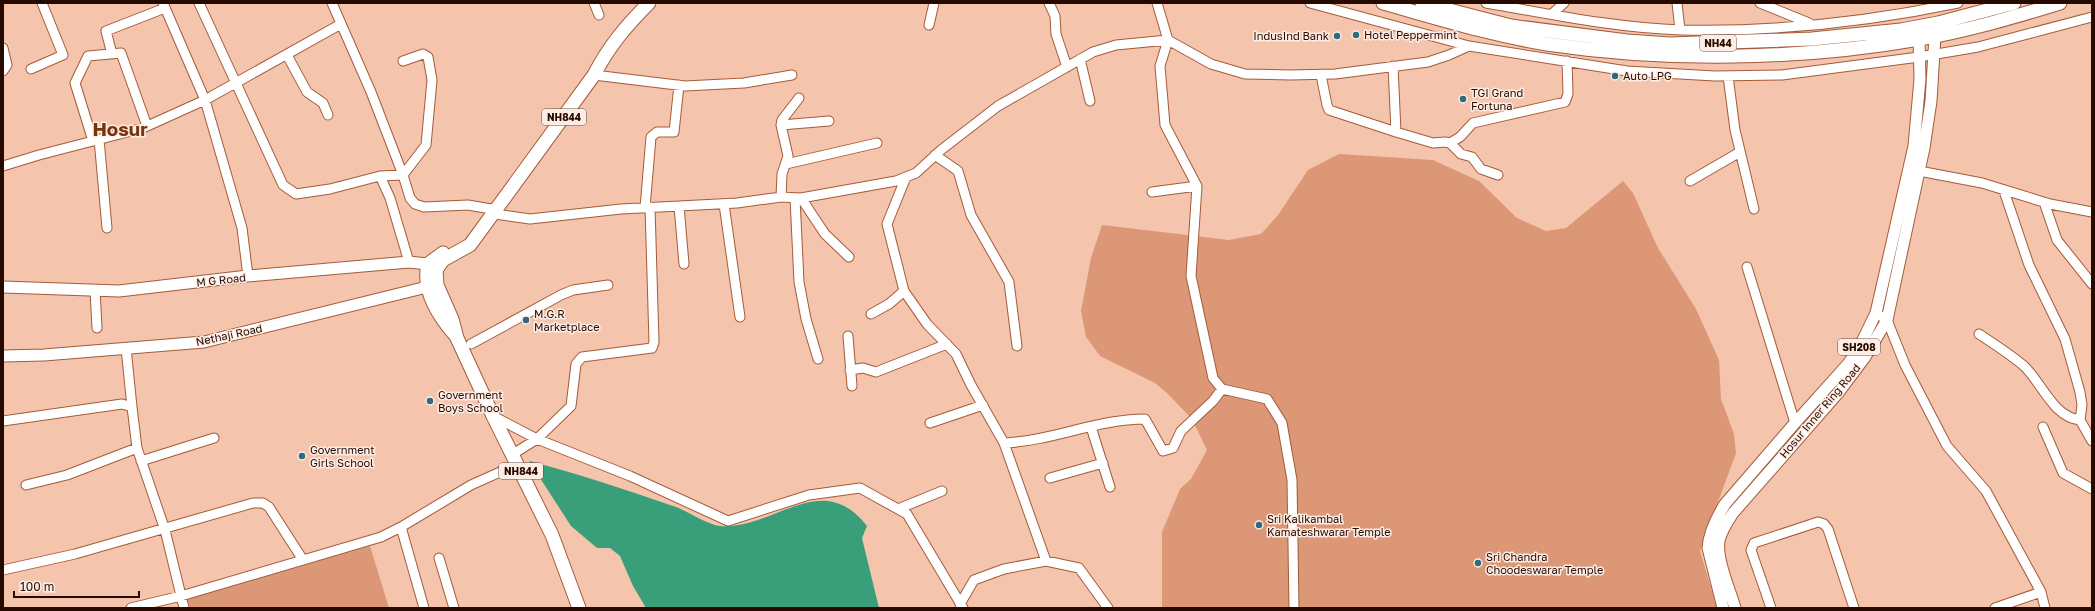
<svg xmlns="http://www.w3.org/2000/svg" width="2095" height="611" font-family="'Golos Text',sans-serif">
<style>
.green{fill:#dc9777}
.water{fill:#399f7b}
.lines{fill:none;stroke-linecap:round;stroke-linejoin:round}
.minor-casing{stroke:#a45b38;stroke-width:11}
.major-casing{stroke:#a45b38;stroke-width:13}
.highway-casing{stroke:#a45b38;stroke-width:15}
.minor{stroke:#fff;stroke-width:9}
.major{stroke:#fff;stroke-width:11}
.highway{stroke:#fff;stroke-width:13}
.poi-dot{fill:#2e6a81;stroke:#feede5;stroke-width:1.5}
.labels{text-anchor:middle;stroke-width:3;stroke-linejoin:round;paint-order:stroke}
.shield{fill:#feede5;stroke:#674e45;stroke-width:1}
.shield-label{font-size:10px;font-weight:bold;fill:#260a00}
.poi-label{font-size:11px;fill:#260a00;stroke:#feede5;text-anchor:start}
.street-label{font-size:11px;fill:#260a00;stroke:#feede5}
.town-label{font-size:19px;font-weight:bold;fill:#78340b;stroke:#feede5}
</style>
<rect width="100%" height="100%" fill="#f5c4ad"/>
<path class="green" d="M1339 154 1433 160 1479 181 1517 218 1546 231 1566 228 1623 181 1633 193 1658 248 1696 309 1719 360 1721 399 1734 434 1736 453 1700 551 1717 608H1162V532L1180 489 1191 479 1207 450 1192 419 1168 394 1155 383 1100 356 1086 337 1081 311 1091 258 1102 225 1229 240 1261 234 1278 215 1308 170Z
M370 546 389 608H190L187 598Z"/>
<path class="water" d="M529 461C579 474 627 490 676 507 689 512 708 525 720 526 775 530 821 467 867 526L862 538 879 608H646L633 586 620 556 610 548H597L571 526Z"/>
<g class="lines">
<defs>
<path id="minor" d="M163 3 205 100 242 228 248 276
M199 3 283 185 296 194 330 189 380 176 390 198 409 262
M332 3 371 92 403 175 410 198 415 204 424 207 468 205 497 210
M594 3 599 15
M1049 3 1055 16 1056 34 1067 67
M1157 3 1168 40 1160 66 1165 125 1197 186 1191 276 1213 378 1222 389 1267 399 1282 423 1292 480 1294 608
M1310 3 1469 46 1627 71 1715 76 1782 75 1919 57 1978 47 2092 17
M1486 3C1550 14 1616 28 1681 30 1774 32 1867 22 1958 3
M1677 3 1680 30
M1760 3 1809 23
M1552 14 1564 3
M929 25 934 3
M3 48 7 65 3 71
M112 54 106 31 165 8
M287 55 307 92 323 103 328 115
M1080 59 1090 101
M1393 66 1396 132 1433 143 1445 142 1450 143 1461 154 1472 157 1481 169 1498 175
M31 69 63 55 42 3
M594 75 685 86 744 83 792 75
M1321 75 1327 105 1329 110 1396 132
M1728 76 1735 130 1754 209
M781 125 829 121
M99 139 107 228
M93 141 75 83 88 56 121 53 147 126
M1450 143 1460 137 1473 123 1565 102 1568 94 1567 61
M935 155 958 171 971 215 1009 282 1017 346
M786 164 877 143
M3 166 39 155 143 128 205 100 341 24
M1919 171 1982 183 2050 204 2092 212
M380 176 403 175 426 145 432 80 428 57 423 54 403 61
M906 177 887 224 904 291 927 324 956 354 971 385 1004 443C1052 441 1097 419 1145 419L1163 451 1173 448 1181 431 1213 401 1222 389
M1690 181 1740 152
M2004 191 2029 265 2065 339 2080 392 2082 405 2080 420 2092 441
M1152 192 1197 186
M781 197 782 174 788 156 781 125 782 120 799 98
M795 198 799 282 806 319 818 359
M801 198 825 234 849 257
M2044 202 2057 240 2092 284
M724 204 740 317
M679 206 684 264
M645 208 651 137 657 132H674L679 85
M495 214 530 219 621 209 737 203 781 197 801 198 896 181 916 173 941 150 998 106 1093 52 1116 45 1168 40 1211 64 1245 74 1290 75 1335 74 1428 62 1449 55 1469 46
M1747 267 1795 423
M95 290 97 328
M1876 313 1887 320 1905 365 1947 446 1986 491 2041 592 1995 608
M871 314 889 304 904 291
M1979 334C1994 344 2010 354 2024 366 2042 383 2053 417 2080 420
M848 336 852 386
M471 344 561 295 573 290 608 285
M126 348 132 407
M850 370 863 368 876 372 947 344
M493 416 537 439 630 476 728 521 809 495 860 488 907 514 963 608
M3 421 122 404 132 407 137 448 165 530 184 608
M930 423 983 405
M1091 427 1110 487
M2043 427 2063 473 2092 489
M1004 443 1046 561
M513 454 537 439 571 406 576 364 582 357 652 348 654 342 650 207
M141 461 214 438
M1050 478 1103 463
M26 485 67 475 137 448
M898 509 942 491
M401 527 424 608
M439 558 454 608
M3 570 75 554 253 503H263L269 507 303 560
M2041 592 2045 608
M960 604 974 580 1004 569 1046 561 1079 568 1108 608
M131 608 181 596 381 537 401 527 471 485 518 464
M1771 608 1751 550 1754 543 1818 522 1824 524 1828 529 1854 608"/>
<path id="major" d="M3 287 119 291 248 276 409 262 437 265
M3 356 44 355 204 342 435 285
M1723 608 1708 548C1709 532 1717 517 1725 504L1795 423 1848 364 1860 346 1876 313 1914 146 1920 79 1919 39
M1735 608C1730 590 1716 559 1719 541 1721 531 1727 522 1733 513L1838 393 1865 357 1887 320 1924 148 1931 101 1935 36"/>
<path id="highway" d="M1383 3C1437 18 1491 35 1547 44 1668 62 1799 60 1919 39 1967 31 2014 17 2060 3
M1422 3 1511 26 1627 41 1670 44 1812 39 1901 30 1938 23 2014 3
M443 253 428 264C422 290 439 317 456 336
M579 608 552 535 493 416 457 338 452 319 437 285 436 270 443 260 470 245 594 75C609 46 626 26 649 3"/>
</defs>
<use href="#minor" class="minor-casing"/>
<use href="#major" class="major-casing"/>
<use href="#highway" class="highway-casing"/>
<use href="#minor" class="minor"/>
<use href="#major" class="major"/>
<use href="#highway" class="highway"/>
</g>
<g class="poi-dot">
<circle cx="1356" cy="35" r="4"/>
<circle cx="1337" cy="36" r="4"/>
<circle cx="1615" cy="76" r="4"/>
<circle cx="1463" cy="99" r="4"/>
<circle cx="526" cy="320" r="4"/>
<circle cx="430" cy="401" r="4"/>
<circle cx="302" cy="456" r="4"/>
<circle cx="1259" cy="525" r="4"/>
<circle cx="1478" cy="563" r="4"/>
</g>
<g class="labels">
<g class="shield">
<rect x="1700" y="35" width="36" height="16" rx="3"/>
<rect x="542" y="109" width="44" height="16" rx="3"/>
<rect x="1838" y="339" width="42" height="16" rx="3"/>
<rect x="499" y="463" width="44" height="16" rx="3"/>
</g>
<g class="shield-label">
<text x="1718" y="47">NH44</text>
<text x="564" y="121">NH844</text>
<text x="1859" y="351">SH208</text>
<text x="521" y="475">NH844</text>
</g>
<g class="poi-label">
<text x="1364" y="39">Hotel Peppermint</text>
<text x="1329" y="40" text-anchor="end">IndusInd Bank</text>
<text x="1623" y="80">Auto LPG</text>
<text x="1471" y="97">TGI Grand<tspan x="1471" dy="13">Fortuna</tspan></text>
<text x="534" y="318">M.G.R<tspan x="534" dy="13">Marketplace</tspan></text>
<text x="438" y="399">Government<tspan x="438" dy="13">Boys School</tspan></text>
<text x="310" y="454">Government<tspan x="310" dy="13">Girls School</tspan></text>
<text x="1267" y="523">Sri Kalikambal<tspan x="1267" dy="13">Kamateshwarar Temple</tspan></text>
<text x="1486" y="561">Sri Chandra<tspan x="1486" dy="13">Choodeswarar Temple</tspan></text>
</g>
<g class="street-label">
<text transform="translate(221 280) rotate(-6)" y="4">M G Road</text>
<text transform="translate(229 335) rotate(-12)" y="4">Nethaji Road</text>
<text transform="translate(1820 411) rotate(-50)" y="4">Hosur Inner Ring Road</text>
</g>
<g class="town-label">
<text x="120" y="136">Hosur</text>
</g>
</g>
<rect width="2095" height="611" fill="none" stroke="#260a00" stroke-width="8"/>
<path d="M14 591v6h125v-6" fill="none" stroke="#260a00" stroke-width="2"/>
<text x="20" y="591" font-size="12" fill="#260a00" stroke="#feede5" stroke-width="3" paint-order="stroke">100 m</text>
</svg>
